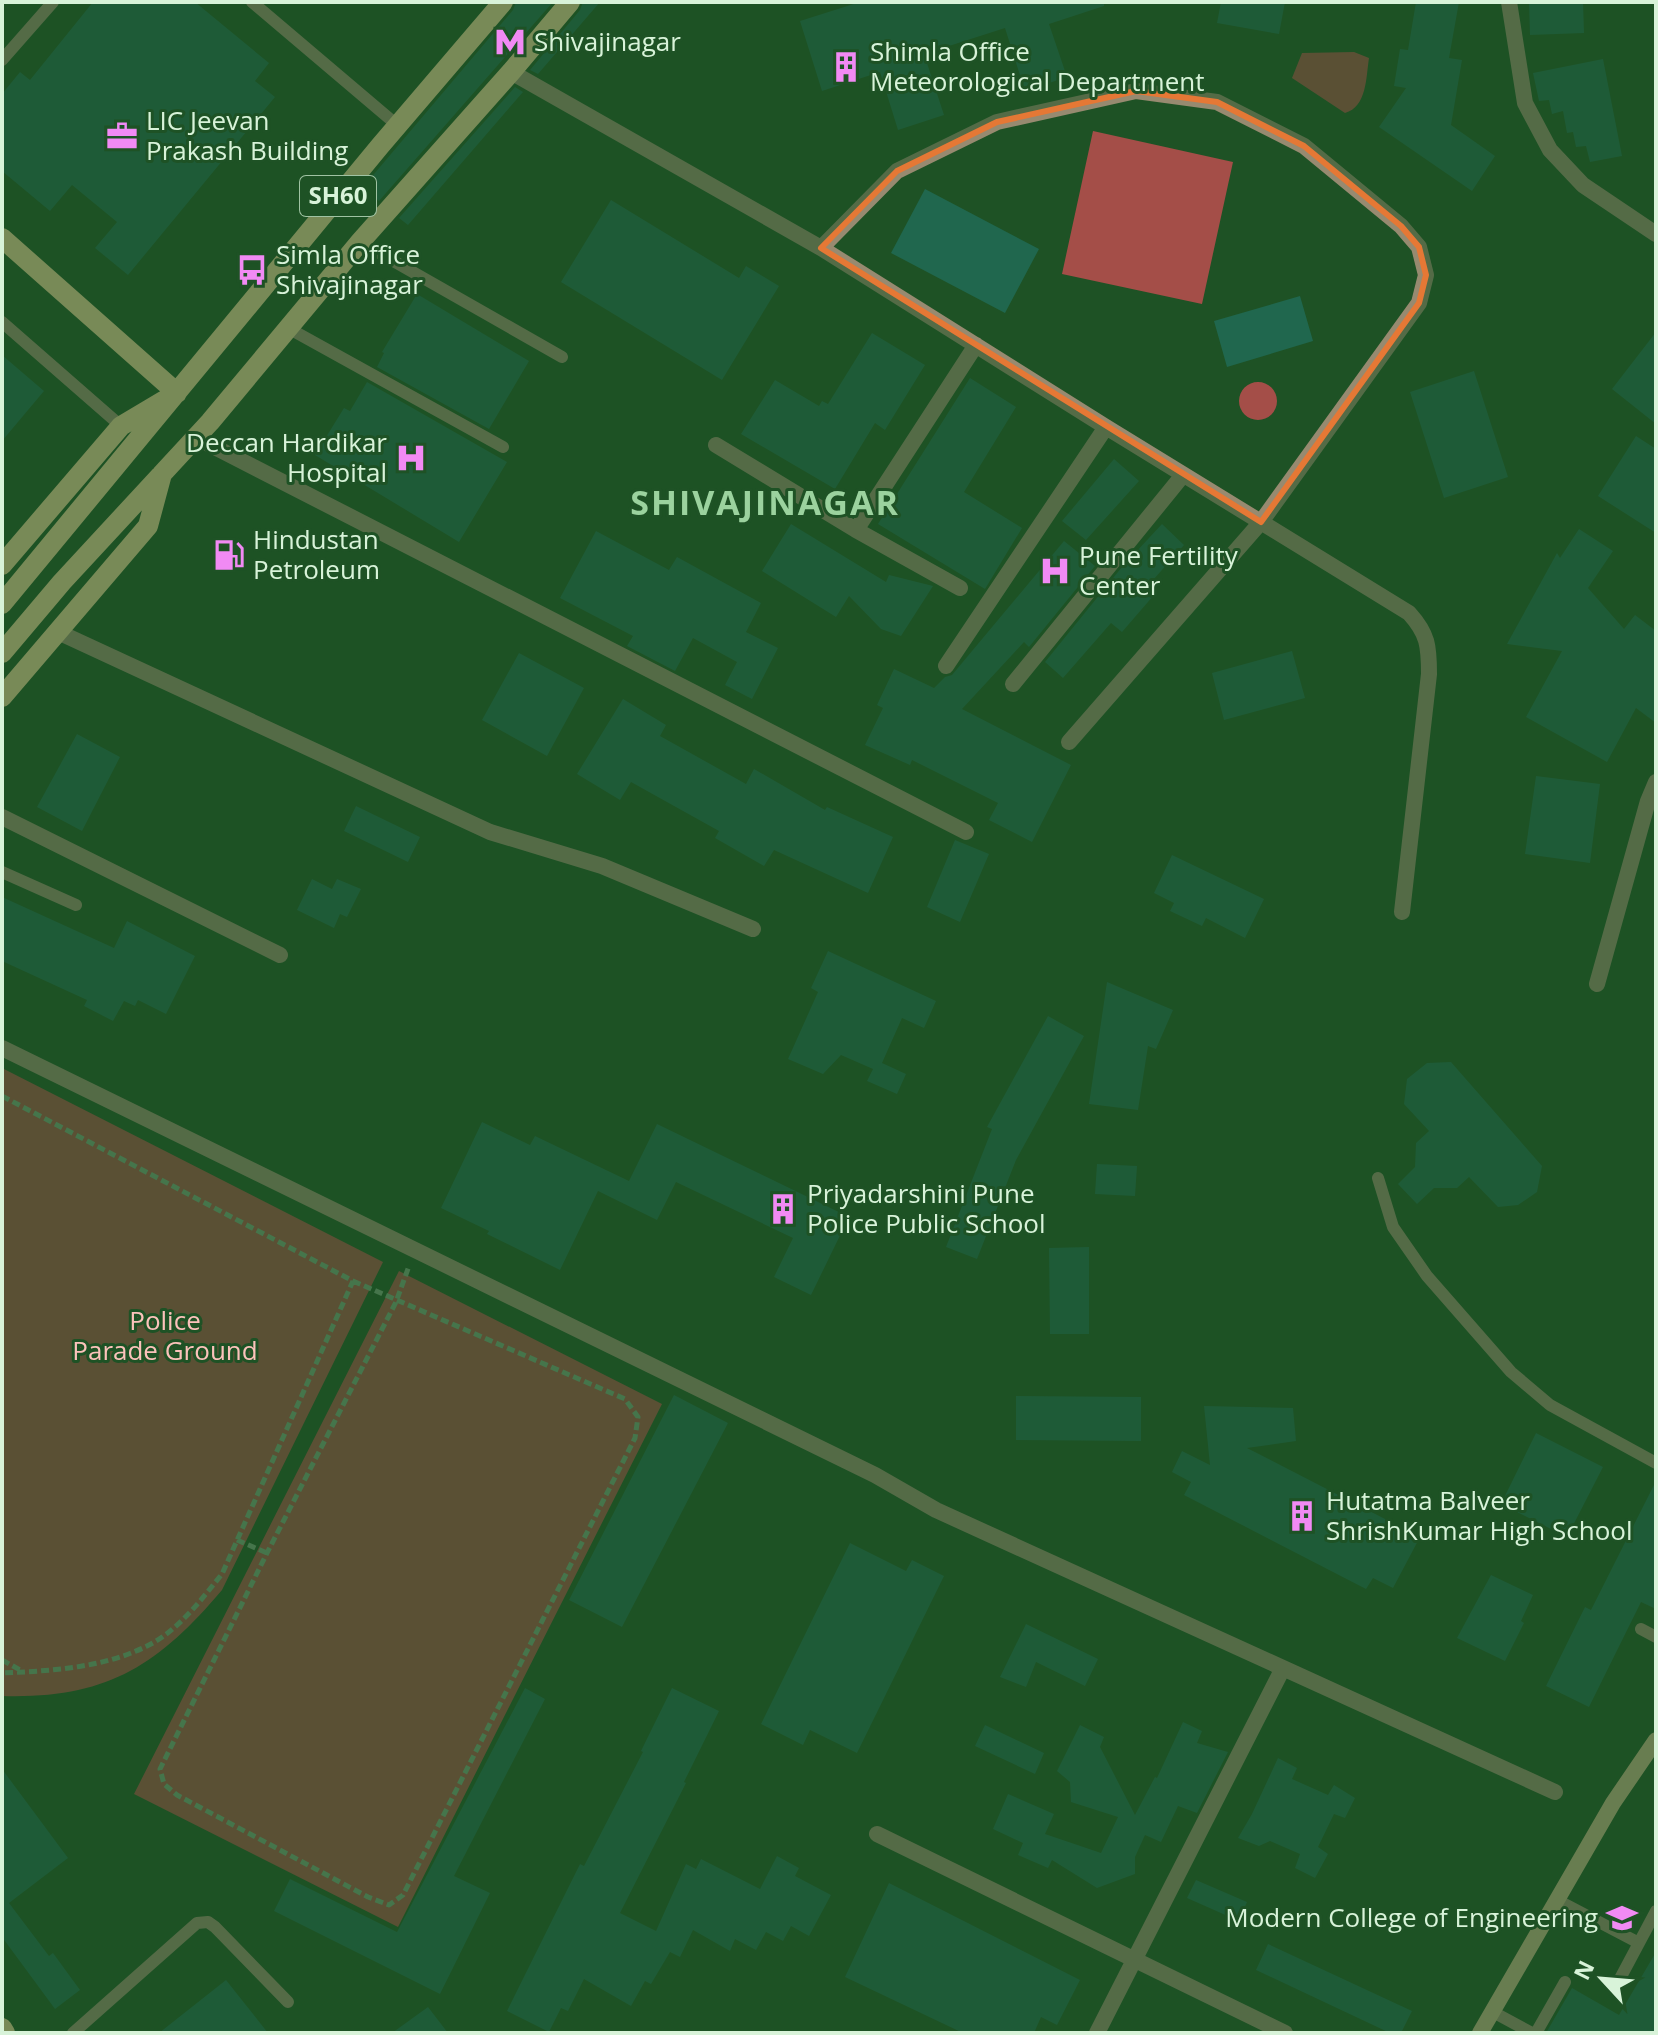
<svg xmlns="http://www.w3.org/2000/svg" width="1658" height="2035" font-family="'Open Sans',sans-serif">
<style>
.green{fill:#a44e48}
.building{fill:#20674e}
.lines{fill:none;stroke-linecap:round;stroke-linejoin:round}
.path{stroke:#779f7b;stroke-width:5;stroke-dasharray:8 4;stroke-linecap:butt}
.lane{stroke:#978a70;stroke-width:12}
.street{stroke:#978a70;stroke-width:16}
.secondary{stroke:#c4b186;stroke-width:16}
.primary{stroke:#e7ce96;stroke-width:20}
.marked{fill:none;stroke:#e57835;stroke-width:6;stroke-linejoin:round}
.labels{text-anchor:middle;stroke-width:6;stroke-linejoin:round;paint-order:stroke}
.shield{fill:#1e5225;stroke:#a0c3a3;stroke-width:2}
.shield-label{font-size:24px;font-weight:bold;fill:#d8f3d9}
.poi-label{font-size:26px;fill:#d8f3d9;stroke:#1e5225;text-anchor:start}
.park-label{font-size:26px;fill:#fbc2bb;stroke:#1e5225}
.district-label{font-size:34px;font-weight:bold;letter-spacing:2px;fill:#9bd29e;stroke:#1e5225}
</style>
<rect width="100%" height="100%" fill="#1e5225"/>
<path class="green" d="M1354 52 1369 58C1366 77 1367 107 1345 113L1292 78 1302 53Z
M1093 131 1233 162 1202 304 1062 274Z
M1239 401a19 19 0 1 1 38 0a19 19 0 1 1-38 0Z
M2 1068 383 1262 222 1590C157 1667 105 1699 2 1696Z
M399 1271 662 1404 398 1927 134 1794Z"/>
<path class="building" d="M93 2H195L269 63 255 81 275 97 128 275 95 248 117 222 72 185 50 211 2 171V94L20 72 30 80Z
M516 2H553L379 201 363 187 513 10Z
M583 2H600L538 74 530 70 580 10Z
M860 2H1104V6L1049 24 1067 77 1025 91 1005 28 924 54 944 115 898 130 880 72 822 91 800 21Z
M1221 2H1285L1279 34 1217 23Z
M1416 2H1459L1449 58 1462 60 1451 125 1495 156 1472 191 1379 127 1406 88 1394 86 1400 49 1408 50Z
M1529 2H1583L1584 33 1530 35Z
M1603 59 1622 156 1590 162 1586 146 1576 147 1573 132 1567 133 1563 111 1552 114 1549 100 1539 101 1533 73Z
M515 87 523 92 408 225 399 218Z
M925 189 1039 249 1005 313 891 253Z
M611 200 739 278 746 266 779 286 722 380 561 282Z
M417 294 529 361 489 429 377 367 384 353 382 352Z
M1300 296 1313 341 1227 367 1214 321Z
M1656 332V424L1612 389Z
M872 333 925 365 885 430 875 423 835 489 741 434 775 380 819 406 822 401 828 404Z
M2 355 44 391 2 441Z
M1474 371 1508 477 1444 498 1410 392Z
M970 378 1016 407 964 492 1022 528 985 589 878 524Z
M367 382 507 462 459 542 315 455 344 408 350 411Z
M1636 436 1656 449V533L1598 496Z
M1114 459 1139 481 1086 540 1062 521Z
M791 524 886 582 889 575 933 586 901 636 881 629 849 596 836 617 762 571Z
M1162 524 1184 545 1146 588 1154 595 1122 632 1111 623 1063 678 1045 662 1122 567Z
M1579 529 1613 551 1588 588 1624 629 1635 615 1656 631V723L1636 708 1607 762 1526 717 1562 651 1507 644 1557 553 1560 558Z
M596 531 669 570 677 557 761 603 746 632 778 648 752 699 725 685 737 662 693 638 675 671 627 646 633 636 560 598Z
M1064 541 1095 566 1029 647 1024 642 962 709 1071 765 1032 842 989 820 998 803 912 760 910 765 865 745 883 708 877 705 894 669 934 688 945 677 952 675Z
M1292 651 1305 698 1224 720 1212 673Z
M519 653 584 688 547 756 482 720Z
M623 699 666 725 660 736 746 784 754 769 825 810 827 807 893 837 868 893 774 850 764 866 715 838 719 831 631 782 620 800 577 774Z
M77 734 120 757 82 831 37 807Z
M1536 776 1600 784 1590 863 1525 854Z
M356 806 420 837 408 862 344 831Z
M955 840 989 854 960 922 927 907Z
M1172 855 1264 899 1245 938 1206 918 1202 926 1170 911 1174 903 1154 893Z
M312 879 332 889 337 879 361 889 347 917 340 914 334 928 297 910Z
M2 897 114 948 127 921 195 956 166 1014 138 1000 135 1006 124 1001 113 1021 84 1006 87 1000 2 961Z
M828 951 936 1001 924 1028 902 1018 882 1063 906 1074 897 1094 867 1081 873 1069 841 1055 823 1074 788 1059 818 992 811 988Z
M1107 982 1173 1010 1156 1049 1148 1046 1138 1110 1089 1104Z
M1048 1016 1084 1036 1016 1160 977 1259 946 1247 992 1129 987 1127Z
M1451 1062 1542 1166 1537 1192 1518 1205 1498 1207 1469 1177 1457 1188H1434L1417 1204 1398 1184 1415 1167 1416 1143 1429 1131 1404 1104 1407 1079 1427 1063Z
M482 1122 530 1145 535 1136 629 1181 657 1124 849 1217 811 1295 774 1277 793 1238 676 1182 657 1220 598 1191 560 1270 487 1234 489 1231 441 1208Z
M1097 1164 1137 1166 1135 1196 1095 1194Z
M1089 1247V1334H1050L1049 1248Z
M674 1395 728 1423 622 1627 569 1600Z
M1016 1396 1141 1397V1441L1016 1440Z
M1204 1406 1293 1408 1296 1441 1247 1448 1420 1537 1393 1588 1373 1578 1366 1589 1184 1495 1191 1482 1172 1472 1182 1451 1210 1465Z
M1536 1433 1603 1467 1567 1537 1501 1504Z
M1656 1481V1609L1641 1602 1589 1707 1546 1686 1585 1607 1591 1610Z
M850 1543 906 1571 912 1560 944 1576 857 1753 810 1730 803 1745 761 1724Z
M1491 1575 1533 1595 1521 1621 1524 1623 1505 1661 1457 1638Z
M1026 1624 1098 1659 1085 1686 1036 1662 1026 1687 1000 1677Z
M525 1688 545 1699 454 1876 490 1893 440 1994 274 1911 290 1879 397 1932Z
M672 1688 719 1711 684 1782 686 1783 620 1913 656 1931 686 1864 696 1869 701 1859 760 1889 777 1856 799 1868 795 1876 831 1895 809 1936 791 1926 783 1941 766 1932 756 1950 735 1939 730 1951 693 1930 680 1957 670 1952 651 1984 645 1981 631 2006 584 1979 568 2011 561 2008 549 2032 507 2011 580 1864 584 1866 643 1752 641 1751Z
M1183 1722 1202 1731 1197 1743 1228 1752 1197 1813 1178 1806 1161 1842 1145 1835 1135 1857V1874L1097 1888 1052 1860 1048 1868 1018 1855 1023 1843 993 1829 1008 1794 1054 1814 1045 1834 1101 1853 1118 1817 1071 1802 1070 1782 1057 1771 1080 1725 1104 1737 1100 1747 1135 1815 1155 1777 1157 1778Z
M985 1725 1044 1753 1035 1774 975 1746Z
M1278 1758 1297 1768 1292 1779 1328 1795 1334 1785 1355 1798 1345 1818 1334 1814 1318 1847 1328 1854 1315 1878 1295 1868 1300 1854 1270 1841 1259 1846 1238 1838 1252 1814Z
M2 1769 68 1858 9 1903 49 1956 53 1953 80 1990 55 2009 2 1937Z
M1196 1880 1247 1902 1239 1921 1187 1898Z
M889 1883 1080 1980 1057 2025 1041 2017 1034 2033H963L845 1977Z
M1268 1944 1412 2011 1401 2033H1390L1256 1970Z
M1656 1952V2033H1546L1572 1988 1619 2015Z
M226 1980 268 2033H159Z
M428 2007 448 2033H392Z"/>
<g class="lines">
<path class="path" d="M2 1096 353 1281 222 1574C201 1600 178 1631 147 1646 103 1668 50 1671 2 1673
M353 1281 625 1399 638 1417 635 1438 403 1895 389 1905 368 1897 177 1795 164 1784 160 1769 267 1553 396 1302 409 1266
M237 1540 267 1553
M2 1660 22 1671"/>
<path class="lane" d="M252 2 397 125
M2 60 53 2
M360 242 562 357
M2 322 121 426
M288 328 503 447
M2 872 76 905
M1378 1178 1393 1227 1427 1276 1511 1372 1550 1405 1656 1463
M1641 1629 1656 1637
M1557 1900 1639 1943
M1615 1988 1656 1911
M1493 2012 1532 2033
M73 2033 197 1923 208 1922 215 1927 288 2002
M1536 2033 1565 1982"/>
<path class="street" d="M1509 2 1525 103 1550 150 1583 185 1656 234
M511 72 821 248 1106 427 1409 613C1428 634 1429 646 1429 674L1402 912
M821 248 897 171 997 122 1136 91 1217 102 1304 146 1401 226 1419 247 1426 275 1419 303 1261 522 1069 742
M195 437 966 832
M716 445 856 530 960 588
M856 530 976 345
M58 632 490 832 602 866 753 929
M946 666 1106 427
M1013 684 1183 475
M2 817 280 955
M1597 984 1648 801 1656 782
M2 1048 875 1475 936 1510 1555 1792
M877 1834 1285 2033
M1097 2033 1283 1668"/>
<path class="secondary" d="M1480 2033 1613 1803 1656 1740"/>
<path class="primary" d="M2 238 177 393
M2 565 121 426 163 401
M2 604 380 146 503 2
M2 653 62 582 210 422 360 242 511 72 570 2
M2 697 148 526 162 474
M2 2028 5 2033"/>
</g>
<path d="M0 0H1658V2035H0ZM1136 91 1217 102 1304 146 1401 226 1419 247 1426 275 1419 303 1261 522 821 248 897 171 997 122Z" fill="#1e5225" fill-opacity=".55" fill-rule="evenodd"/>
<path class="marked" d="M1136 91 1217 102 1304 146 1401 226 1419 247 1426 275 1419 303 1261 522 821 248 897 171 997 122Z"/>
<defs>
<symbol id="metro-bare" viewBox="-9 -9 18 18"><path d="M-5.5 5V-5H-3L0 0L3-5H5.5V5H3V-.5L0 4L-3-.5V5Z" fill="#f18af4" stroke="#1e5225" stroke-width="2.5" paint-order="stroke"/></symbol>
<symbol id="building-bare" viewBox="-9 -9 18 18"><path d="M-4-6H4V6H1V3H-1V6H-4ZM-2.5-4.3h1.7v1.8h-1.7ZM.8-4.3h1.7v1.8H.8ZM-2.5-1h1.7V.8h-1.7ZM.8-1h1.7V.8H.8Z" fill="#f18af4" stroke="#1e5225" stroke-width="2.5" paint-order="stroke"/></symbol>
<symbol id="office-bare" viewBox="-9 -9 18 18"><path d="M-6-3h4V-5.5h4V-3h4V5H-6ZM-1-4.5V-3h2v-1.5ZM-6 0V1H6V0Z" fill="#f18af4" stroke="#1e5225" stroke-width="2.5" paint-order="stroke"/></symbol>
<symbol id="bus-bare" viewBox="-9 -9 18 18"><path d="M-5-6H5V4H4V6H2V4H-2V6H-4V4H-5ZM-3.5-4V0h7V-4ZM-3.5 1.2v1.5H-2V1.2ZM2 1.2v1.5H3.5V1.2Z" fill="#f18af4" stroke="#1e5225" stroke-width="2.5" paint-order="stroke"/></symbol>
<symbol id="hospital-bare" viewBox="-9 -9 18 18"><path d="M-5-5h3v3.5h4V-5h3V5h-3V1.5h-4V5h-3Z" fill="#f18af4" stroke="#1e5225" stroke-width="2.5" paint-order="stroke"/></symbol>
<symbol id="fuel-bare" viewBox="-9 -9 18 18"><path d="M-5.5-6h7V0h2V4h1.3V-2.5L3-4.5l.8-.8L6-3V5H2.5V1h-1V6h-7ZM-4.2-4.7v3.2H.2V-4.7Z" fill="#f18af4" stroke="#1e5225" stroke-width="2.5" paint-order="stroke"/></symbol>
<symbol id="university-bare" viewBox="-9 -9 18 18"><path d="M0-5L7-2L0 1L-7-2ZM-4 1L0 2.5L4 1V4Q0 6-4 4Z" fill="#f18af4" stroke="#1e5225" stroke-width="2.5" paint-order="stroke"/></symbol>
</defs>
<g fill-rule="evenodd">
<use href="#metro-bare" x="488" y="20" width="44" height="44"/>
<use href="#building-bare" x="824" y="45" width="44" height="44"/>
<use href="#office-bare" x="100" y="114" width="44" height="44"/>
<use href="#bus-bare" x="230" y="248" width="44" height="44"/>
<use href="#hospital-bare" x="389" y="436" width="44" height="44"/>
<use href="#fuel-bare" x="207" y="533" width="44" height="44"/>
<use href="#hospital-bare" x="1033" y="549" width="44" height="44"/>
<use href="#building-bare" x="761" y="1187" width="44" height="44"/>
<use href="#building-bare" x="1280" y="1494" width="44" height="44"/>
<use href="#university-bare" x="1600" y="1896" width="44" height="44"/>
</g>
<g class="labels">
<rect class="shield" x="300" y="176" width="76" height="40" rx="6"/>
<g class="shield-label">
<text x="338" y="204">SH60</text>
</g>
<g class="poi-label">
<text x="534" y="51">Shivajinagar</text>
<text x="870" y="61">Shimla Office<tspan x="870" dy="30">Meteorological Department</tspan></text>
<text x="146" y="130">LIC Jeevan<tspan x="146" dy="30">Prakash Building</tspan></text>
<text x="276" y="264">Simla Office<tspan x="276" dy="30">Shivajinagar</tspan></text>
<text x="387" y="452" text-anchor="end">Deccan Hardikar<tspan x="387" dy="30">Hospital</tspan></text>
<text x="253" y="549">Hindustan<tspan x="253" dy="30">Petroleum</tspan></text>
<text x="1079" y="565">Pune Fertility<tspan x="1079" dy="30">Center</tspan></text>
<text x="807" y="1203">Priyadarshini Pune<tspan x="807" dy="30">Police Public School</tspan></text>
<text x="1326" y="1510">Hutatma Balveer<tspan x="1326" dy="30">ShrishKumar High School</tspan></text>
<text x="1598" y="1927" text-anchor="end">Modern College of Engineering</text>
</g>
<g class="park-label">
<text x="165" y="1330">Police<tspan x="165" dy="30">Parade Ground</tspan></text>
</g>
<g class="district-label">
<text x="765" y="515">SHIVAJINAGAR</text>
</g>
</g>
<rect width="1658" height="2035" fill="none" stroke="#d8f3d9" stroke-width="8"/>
<g transform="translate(1602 1979) rotate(296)" stroke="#1e5225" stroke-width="6" paint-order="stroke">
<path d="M0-6L14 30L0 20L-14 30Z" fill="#d8f3d9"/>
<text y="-12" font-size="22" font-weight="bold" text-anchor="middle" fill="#d8f3d9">N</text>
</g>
</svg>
